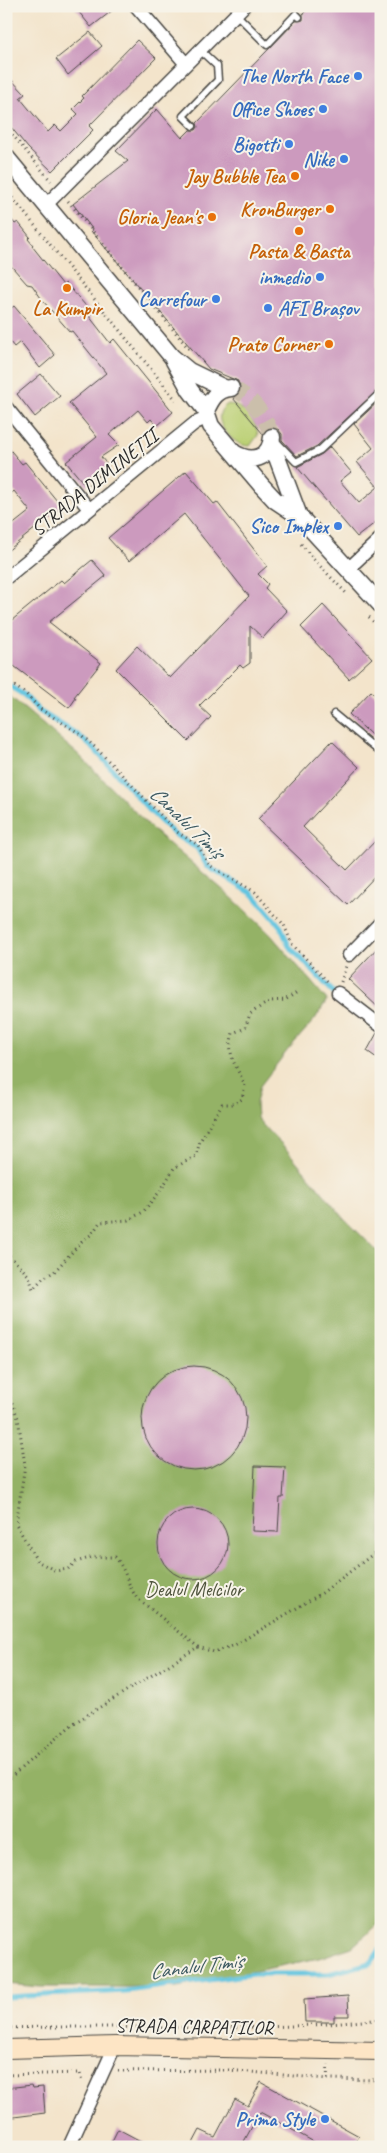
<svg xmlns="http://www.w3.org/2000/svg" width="387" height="2153" font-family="Caveat,sans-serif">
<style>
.green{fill:#bbd074;stroke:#737e50}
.forest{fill:#94b266;stroke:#606e48}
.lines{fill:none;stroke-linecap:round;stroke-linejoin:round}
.stream{stroke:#62c5e0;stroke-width:5}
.building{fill:#cc9abe}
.tertiary-tunnel{stroke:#cbbfab;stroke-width:16;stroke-dasharray:16 8;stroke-linecap:butt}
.service-casing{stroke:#494743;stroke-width:9}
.minor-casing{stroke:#494743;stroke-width:15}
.tertiary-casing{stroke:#494743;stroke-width:19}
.secondary-casing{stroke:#494743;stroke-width:20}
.path{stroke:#494743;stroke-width:3;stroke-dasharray:1 4;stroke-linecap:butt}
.service{stroke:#fff;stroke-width:6}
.minor{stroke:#fff;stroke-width:12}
.tertiary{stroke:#fff;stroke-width:16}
.secondary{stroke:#fde5c5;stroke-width:18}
.shop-dot{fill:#3f7fe0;stroke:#f7f3e8;stroke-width:2}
.food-dot{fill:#e8710a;stroke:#f7f3e8;stroke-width:2}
.labels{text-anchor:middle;stroke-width:4;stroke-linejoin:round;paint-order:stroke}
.shop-label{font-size:20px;font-weight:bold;fill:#366cbe;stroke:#f7f3e8;text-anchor:end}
.food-label{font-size:20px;font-weight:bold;fill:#c56008;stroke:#f7f3e8;text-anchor:end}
.street-label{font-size:20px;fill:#2b2b2b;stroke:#f7f3e8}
.park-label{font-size:20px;fill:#4f543d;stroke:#f7f3e8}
.water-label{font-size:21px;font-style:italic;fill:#3c5961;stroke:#f7f3e8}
</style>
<rect width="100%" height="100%" fill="#f7f3e8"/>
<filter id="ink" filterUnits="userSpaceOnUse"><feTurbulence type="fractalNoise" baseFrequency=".02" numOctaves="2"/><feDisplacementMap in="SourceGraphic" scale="10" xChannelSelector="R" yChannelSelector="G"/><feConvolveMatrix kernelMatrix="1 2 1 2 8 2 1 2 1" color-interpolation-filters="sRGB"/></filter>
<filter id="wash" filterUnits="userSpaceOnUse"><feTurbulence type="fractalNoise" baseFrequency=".0096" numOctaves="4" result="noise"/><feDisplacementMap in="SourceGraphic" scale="20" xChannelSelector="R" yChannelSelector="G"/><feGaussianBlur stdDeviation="1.12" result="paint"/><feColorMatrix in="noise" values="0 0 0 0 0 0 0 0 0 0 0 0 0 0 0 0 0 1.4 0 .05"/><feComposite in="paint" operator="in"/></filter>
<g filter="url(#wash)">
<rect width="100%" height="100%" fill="#f3e4cb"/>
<path class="green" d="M228 404C243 405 256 421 258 435L250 446C232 447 206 416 228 404Z"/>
<path class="forest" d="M6 693 79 755 154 831 229 895 270 934 327 1000 315 1019 287 1051 260 1086 256 1103 257 1118 268 1131 281 1143 344 1218 381 1255V1922L352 1947 319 1958 177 1987H41L6 1984Z"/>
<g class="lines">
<path class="stream" d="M6 684 24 695 39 711 78 735 96 751 151 812 175 835 197 848 207 866 253 894 281 927 289 946 337 996
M6 1997 126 1991 253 1974H328L371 1963 381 1948"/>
</g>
<g id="blocks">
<path class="building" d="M74 6H118L91 27Z
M310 6H381V387L317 446 297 456 282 440V434L278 429 269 427 263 434 233 398 240 391 238 381 209 369 91 231 93 230 73 204 128 161 116 151 157 109 182 138 190 130H196L198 127 197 123 296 21 303 20V14Z
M90 32 102 46 68 75 56 59Z
M137 40 156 58 89 126 93 130 52 171 28 148 6 121V74L25 94 20 98 48 132 55 125 61 131 78 114 73 109 84 98 82 96Z
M6 213 15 224 18 222 30 237 28 239 33 245 32 246 63 285 66 283 92 313 89 316 110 343 114 339 173 412 157 426 151 419 148 422 138 410 109 435 119 445 101 457 109 467 86 486 66 462 97 437 69 403 106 373 72 331 70 332 43 301 32 285 27 284 6 260Z
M14 306 55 355 40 368 20 342 14 347 6 337V312Z
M41 374 60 396 35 417 17 394Z
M381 399V518L357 537 297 467 322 454 330 447 351 472 340 481 359 503 378 487 357 462 373 448 354 424Z
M6 445 22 464 25 462 62 507 6 552V530L30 511 14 491 6 498Z
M186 471 214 504 217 502 267 566 258 574 268 584 265 588 287 611 263 638 250 626V663L243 668 240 665 199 706 211 717 188 741 116 669 137 646 170 678 249 596 184 514 129 561 108 538Z
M92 560 106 576 49 622 101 663 74 697 76 698 69 708 6 660V625L61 580 64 583Z
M323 605 372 658 349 679 301 627Z
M371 691 381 700V744L349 714Z
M332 741 359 767 303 827 347 870 381 835V870L348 905 258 819Z
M381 944V1010L348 979Z
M377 1033 381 1034V1061L367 1051Z
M142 1418a52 52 0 1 1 104 0a52 52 0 1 1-104 0Z
M255 1466 285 1467 283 1498H280L278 1532 252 1531Z
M158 1544a35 35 0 1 1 70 0a35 35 0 1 1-70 0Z
M348 1996 349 2016H334V2022H305L304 1999Z
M261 2082 359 2136 353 2147H323L260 2112 241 2147H191L200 2130 215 2137 235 2099 248 2106Z
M32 2085 33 2088 43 2087 45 2113 6 2118V2088Z
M118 2129 152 2147H109Z"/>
</g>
</g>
<g filter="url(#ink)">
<use href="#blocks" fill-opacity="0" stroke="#494743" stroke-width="1"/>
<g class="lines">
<path class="tertiary-tunnel" d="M231 388C251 395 267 418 272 437"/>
<defs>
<path id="service" d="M236 14 267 45 296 14 299 17
M193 126 183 116 218 80 217 66 200 50
M276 441 296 462 320 450 381 392
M334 714 381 753"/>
<path id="minor" d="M136 6 186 64
M46 205 244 6
M6 407 89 509
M347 570 381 538
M6 578 195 423 207 418
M349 955 381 922
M338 993 381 1026
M69 2147 115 2046"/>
<path id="tertiary" d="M6 157 172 357 189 371 226 389
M174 361 190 390 206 411
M231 388C217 389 211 399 206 411L211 426 262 486 275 500 299 516 381 605
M272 444 299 516
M234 453C251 463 270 460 272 437"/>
<path id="secondary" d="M6 2049 115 2046 381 2051"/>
</defs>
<use href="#service" class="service-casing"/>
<use href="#minor" class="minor-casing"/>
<use href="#tertiary" class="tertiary-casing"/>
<use href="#secondary" class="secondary-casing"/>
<path class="path" d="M6 127 51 181
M6 190 176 400
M68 201 189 349
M301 544 317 563
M317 563 347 594
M369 617 381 630
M6 681 25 693 40 709 79 733 97 749 177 832 198 845 209 865 255 892 284 925 292 944 329 983
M341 982 346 966
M6 1252 29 1276 33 1289 43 1278 54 1272 82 1241 92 1234 100 1222 128 1220 143 1212 161 1190 174 1168 196 1156 200 1141 222 1104H234L242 1099 245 1085C236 1065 226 1056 233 1033L245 1028 250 1014 260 1007 271 1001 285 1000 299 991
M6 1395 10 1398 18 1418 25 1465 16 1524 37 1561 56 1571 68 1569 76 1562 93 1557H115C126 1569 127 1585 137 1598L198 1647 214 1652 235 1645 322 1593 381 1548
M6 1781 74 1723 198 1647
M6 2028C131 2024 256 2034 381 2019
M118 2071 228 2070 327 2079 381 2080
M6 2075 80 2073 82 2083
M327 2079 328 2064"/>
<use href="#service" class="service"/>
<use href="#minor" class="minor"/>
<use href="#tertiary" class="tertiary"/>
<use href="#secondary" class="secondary"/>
</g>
</g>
<g class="shop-dot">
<circle cx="358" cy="76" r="5"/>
<circle cx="323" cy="109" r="5"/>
<circle cx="289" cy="144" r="5"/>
<circle cx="344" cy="159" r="5"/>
<circle cx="320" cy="277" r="5"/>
<circle cx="216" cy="299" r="5"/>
<circle cx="268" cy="308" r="5"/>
<circle cx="338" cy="526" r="5"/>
<circle cx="325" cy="2119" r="5"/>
</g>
<g class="food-dot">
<circle cx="295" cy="176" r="5"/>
<circle cx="330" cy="209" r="5"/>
<circle cx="212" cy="217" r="5"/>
<circle cx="299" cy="231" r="5"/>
<circle cx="67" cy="288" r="5"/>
<circle cx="329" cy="344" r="5"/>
</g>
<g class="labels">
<g class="shop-label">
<text x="348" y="83">The North Face</text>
<text x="313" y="116">Office Shoes</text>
<text x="279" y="151">Bigotti</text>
<text x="334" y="166">Nike</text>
<text x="310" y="284">inmedio</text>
<text x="206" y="306">Carrefour</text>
<text x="278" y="315" text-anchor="start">AFI Brașov</text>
<text x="328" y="533">Sico Implex</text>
<text x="315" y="2126">Prima Style</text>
</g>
<g class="food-label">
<text x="285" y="183">Jay Bubble Tea</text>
<text x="320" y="216">KronBurger</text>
<text x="202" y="224">Gloria Jean's</text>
<text x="299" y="258" text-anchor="middle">Pasta &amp; Basta</text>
<text x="67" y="315" text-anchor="middle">La Kumpir</text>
<text x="319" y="351">Prato Corner</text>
</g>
<g class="street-label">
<text transform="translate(94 482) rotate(-39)" y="7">STRADA DIMINEȚII</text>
<text transform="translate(194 2026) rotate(1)" y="7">STRADA CARPAȚILOR</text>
</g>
<g class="park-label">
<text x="194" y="1596">Dealul Melcilor</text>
</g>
<g class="water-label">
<text transform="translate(187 822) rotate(44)" y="7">Canalul Timiș</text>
<text transform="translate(196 1966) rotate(-7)" y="7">Canalul Timiș</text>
</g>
</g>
<rect width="387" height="2153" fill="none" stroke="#f7f3e8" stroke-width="25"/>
</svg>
